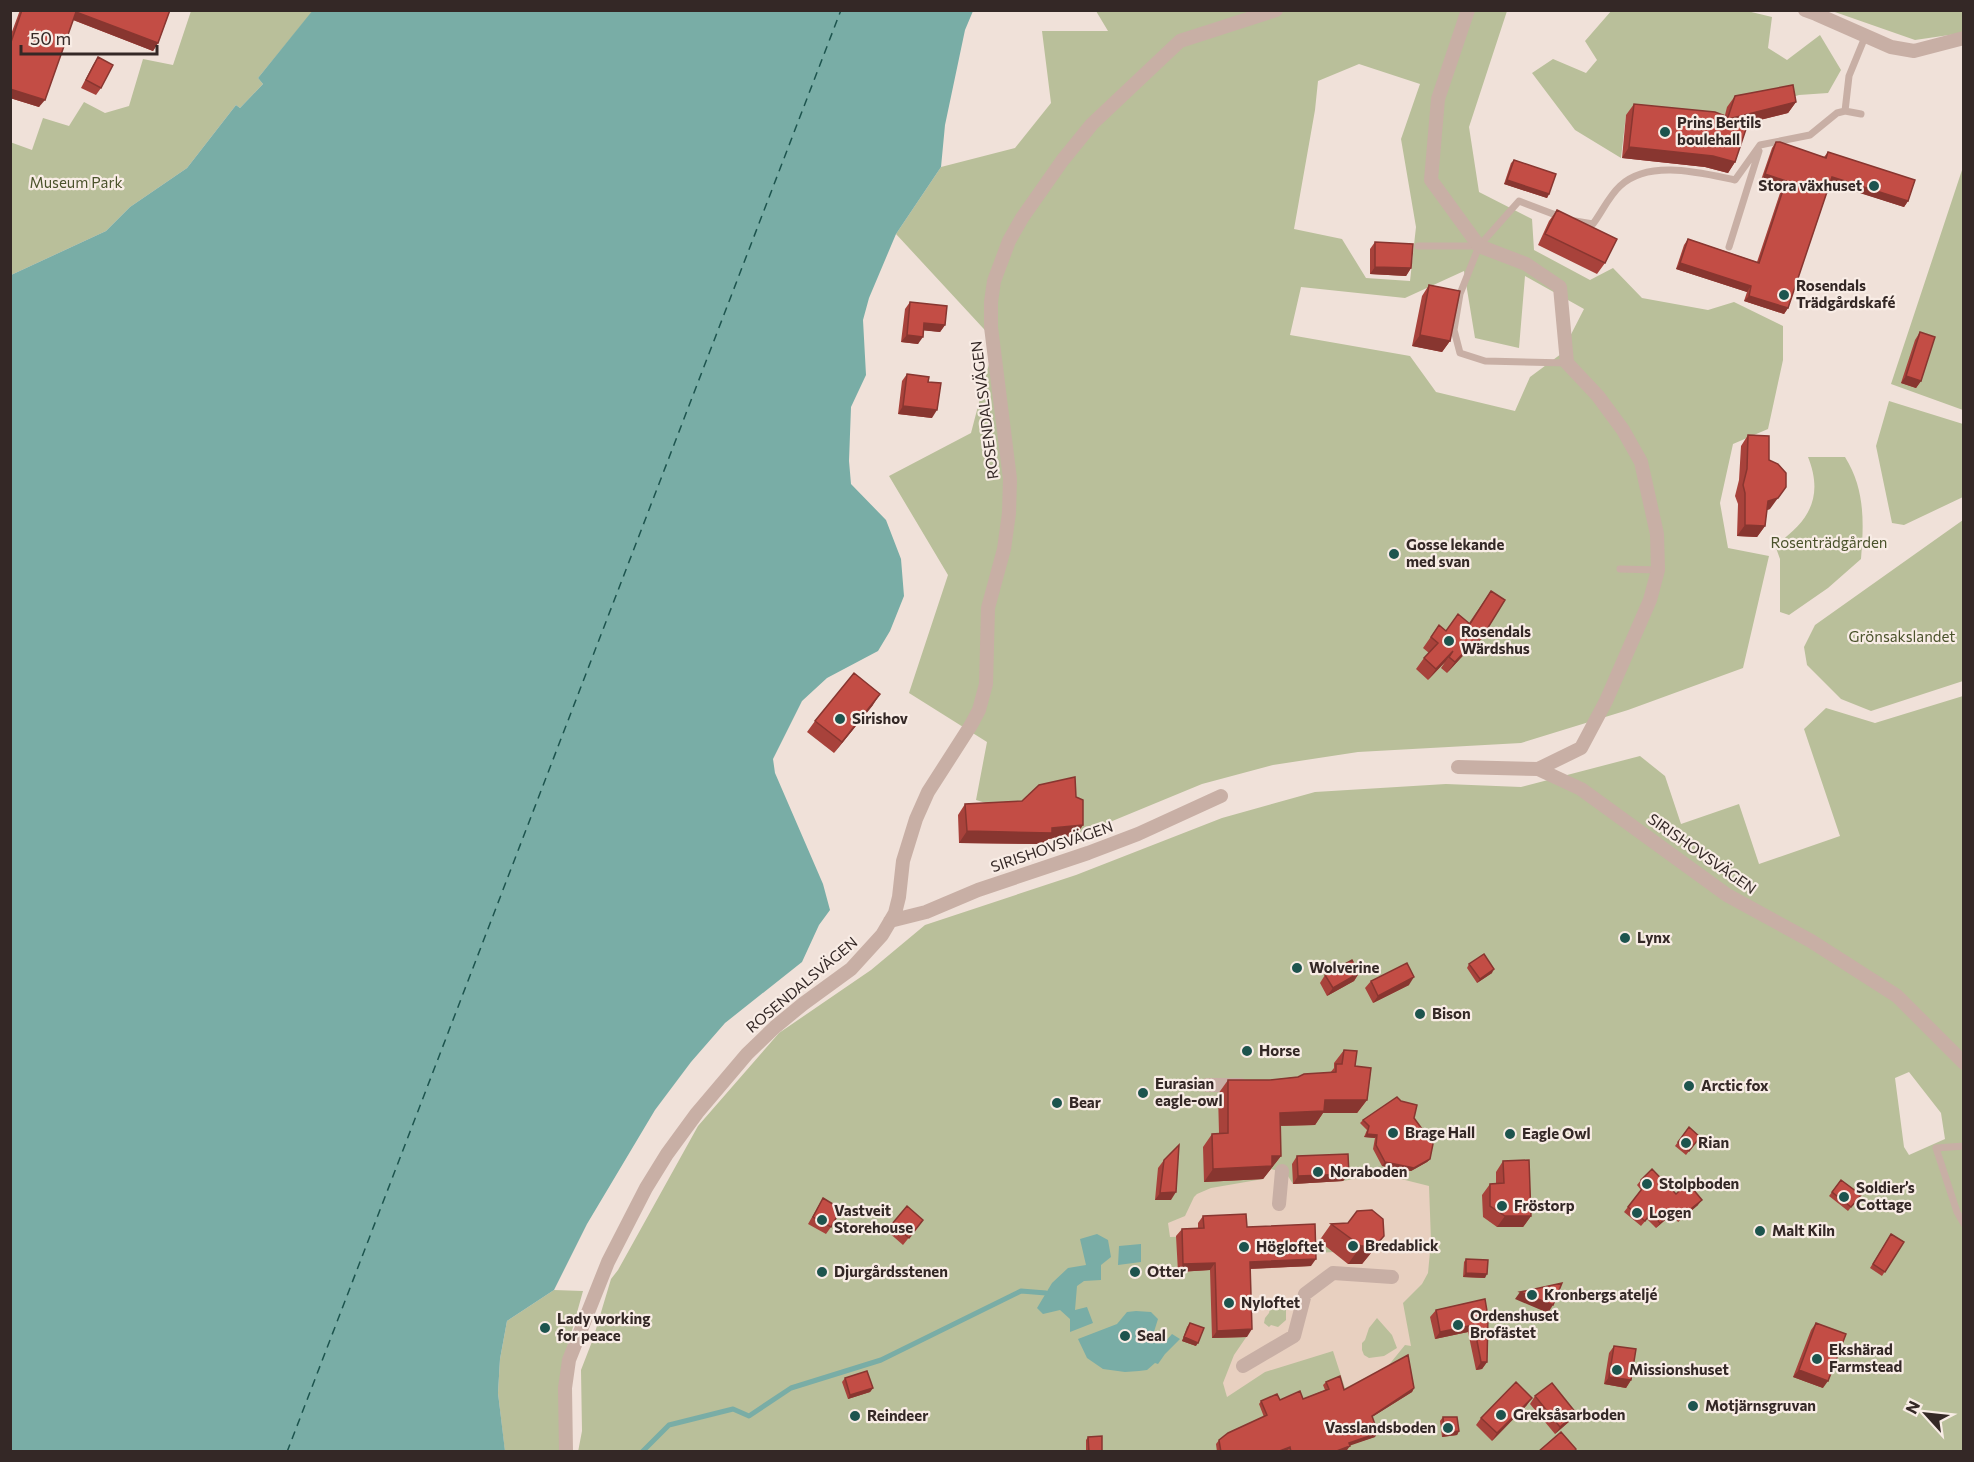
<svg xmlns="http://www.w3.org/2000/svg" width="1974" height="1462" font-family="Commissioner,sans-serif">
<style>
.green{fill:#b9bf9a;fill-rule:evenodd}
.plaza{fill:#e8d0c0;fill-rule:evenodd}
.water{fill:#79ada6}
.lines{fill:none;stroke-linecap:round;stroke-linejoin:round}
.stream{stroke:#79ada6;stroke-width:5}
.ferry{stroke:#1d544e;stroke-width:1.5;stroke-dasharray:8 6;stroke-linecap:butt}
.lane{stroke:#c8afa5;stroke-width:7}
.street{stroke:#c8afa5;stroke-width:14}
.wall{fill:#a8423b}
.shaded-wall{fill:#883630}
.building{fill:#c34d45;stroke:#883630;stroke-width:1.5}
.poi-dot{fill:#1d544e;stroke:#f8ece5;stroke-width:2}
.labels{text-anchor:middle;stroke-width:4.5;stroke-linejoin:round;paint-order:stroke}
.poi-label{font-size:15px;font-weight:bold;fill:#342826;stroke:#f8ece5;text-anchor:start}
.park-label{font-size:15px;fill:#4a522b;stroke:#f8ece5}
.street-label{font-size:15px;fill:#342826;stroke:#f8ece5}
</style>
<rect width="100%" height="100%" fill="#f0e1d9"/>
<path class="green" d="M1612 10H1743L1772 17 1768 48 1787 60 1820 35 1841 70 1828 93 1799 95 1706 123 1626 115 1621 158 1575 130 1532 73 1553 59 1586 73 1597 60 1585 41Z
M191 11H313L258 78 263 84 240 108 236 105 187 168 130 207 106 231 11 275 10 142 32 150 43 118 69 126 84 102 105 113 129 106 143 59 173 65Z
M1096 11H1507L1469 127 1479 192 1532 219 1534 250 1590 280 1613 268 1642 298 1708 310 1734 302 1783 326V360L1768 429 1733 444 1720 503 1728 548 1769 556 1743 668 1628 710 1521 743 1358 752 1273 765 1202 784 1076 836 1075 811 1015 812 976 800 987 742 909 693 948 575 889 476 971 433 995 341 896 234 941 167 1015 148 1051 103 1042 31H1108ZM1359 64 1420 84 1401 139 1416 227 1410 281 1366 278 1342 239 1294 229 1315 110 1318 81ZM1464 271 1475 338 1519 348 1525 276 1584 309 1561 354 1530 377 1515 411 1436 392 1410 356 1290 335 1301 287 1405 298Z
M1832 11H1963V33L1915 40Z
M1963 167V410L1891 384Z
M1889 401 1963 424V497L1904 525 1892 523 1876 446Z
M1808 457H1845C1865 489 1864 522 1861 559L1828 588 1789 615 1780 612V559L1775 545C1809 522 1824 497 1808 457Z
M1963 520V681L1871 711 1841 699 1807 665 1804 647 1815 625Z
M1963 696V1451L578 1452 582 1431 581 1370 593 1339 611 1279 618 1270 698 1126 779 1033 871 970 925 925 1076 875 1222 818 1315 792 1446 784 1521 787 1640 756 1665 776 1681 824 1739 804 1759 864 1840 836 1804 729 1826 708 1875 723ZM1909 1072 1941 1113 1945 1139 1909 1155 1904 1147 1895 1078Z
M554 1290 583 1291 566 1352 559 1451 505 1452 498 1393 500 1359 507 1321Z"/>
<path class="plaza" d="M1271 1169 1286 1173 1293 1184 1343 1181 1381 1174 1429 1186 1431 1241 1428 1273 1422 1284 1403 1303 1411 1346 1405 1345 1388 1366 1345 1388 1333 1351 1265 1372 1227 1397 1223 1383 1234 1355 1247 1336 1245 1269 1311 1266V1253L1336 1252 1335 1241 1310 1242 1242 1234 1241 1221 1199 1223V1236L1170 1237 1168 1223 1185 1216 1194 1197 1197 1194 1211 1188 1263 1179ZM1277 1299 1282 1300 1286 1305V1320L1278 1327 1271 1325 1269 1327 1264 1323 1265 1318 1269 1313 1272 1300ZM1377 1318 1392 1335 1397 1348 1384 1356 1369 1358 1364 1355 1362 1350V1343L1365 1340 1369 1328Z"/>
<path class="water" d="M313 10 973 11 965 30 945 125 941 167 896 234 869 298 863 320 866 375 851 407 849 461 851 484 886 520 901 559 904 596 890 631 878 651 827 678 802 701 773 759 775 773 823 884 830 910 819 925 802 962 725 1023 691 1062 655 1110 587 1224 554 1290 507 1321 500 1359 498 1393 505 1451H11V275L106 231 130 207 187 168 236 105 240 108 263 84 258 78Z
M1097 1234 1108 1240 1111 1257 1101 1265V1280L1084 1281 1077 1286 1075 1310 1087 1307 1093 1323 1070 1332V1319L1060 1310 1043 1314 1037 1308 1052 1283 1068 1268 1086 1265 1080 1239Z
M1141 1244V1262L1118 1265 1119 1246Z
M1136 1311 1151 1312 1158 1319 1152 1338 1164 1343 1172 1334 1180 1339 1165 1354 1158 1364 1155 1363 1147 1370 1139 1371 1125 1372 1103 1369 1087 1358 1078 1339 1117 1324 1127 1312Z"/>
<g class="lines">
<path class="stream" d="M642 1452 669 1425 733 1409 749 1416 791 1388 881 1360 1021 1291 1046 1293"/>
<path class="ferry" d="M287 1452 841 10"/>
<path class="lane" d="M1861 114 1845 111 1849 76 1865 37
M1575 221 1593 224C1602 212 1609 196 1620 186 1649 159 1701 173 1735 180L1760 145 1810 135 1837 113 1845 111
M1418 246H1479L1460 294 1454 330 1460 353 1485 361 1567 363
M1479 246 1519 201 1561 217
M1729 247 1759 151
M1620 569 1658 570
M1964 1146 1936 1148 1957 1212 1964 1224"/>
<path class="street" d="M1468 10 1438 99 1431 180 1479 246 1526 264 1560 287 1567 363 1598 396 1623 430 1641 462 1657 534 1658 570 1650 600 1606 701 1581 748 1538 769
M1805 10 1816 14 1891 47 1914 51 1964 38
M1458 767 1538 769 1581 789 1727 895 1811 941 1897 996 1964 1063
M890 921 926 912 978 890 1088 853 1138 834 1221 796
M1207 1085H1241
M1279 1204 1282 1171
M1243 1366 1294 1336 1305 1294 1333 1273 1392 1277
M566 1452 565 1388 569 1360 608 1262 646 1188 667 1154 697 1113 747 1054 775 1027 803 1004 851 969 882 935 895 913 899 897 903 861 916 819 928 792 971 725 979 710 986 684 988 608 1004 549 1009 513 1010 479 991 327V302L994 281 1009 241 1022 218 1062 161 1092 124 1180 41 1276 10"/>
</g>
<path class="wall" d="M20 10H170L158 43 153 51 73 20 39 107 10 98V37Z
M98 57 101 88 96 95 81 88 93 65Z
M1735 96 1796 102 1788 113 1747 123 1735 162 1728 173 1705 167 1622 158 1626 115 1634 104 1725 115 1727 107Z
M1776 142 1824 157 1828 152 1908 201 1904 207 1830 183 1788 308 1784 314 1744 301 1747 292 1676 269 1684 245 1688 239 1757 262 1782 187 1761 180 1772 148Z
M1514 160 1549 194 1547 198 1504 184 1511 163Z
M1557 210 1605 263 1597 274 1538 245 1549 221Z
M1375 242 1411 268 1406 276 1370 274V249Z
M1429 285 1450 341 1442 352 1412 346 1422 296Z
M910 302 945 325 940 332 923 330 918 344 901 342 905 309Z
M1920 332 1921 381 1916 388 1901 383 1915 340Z
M907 374 928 382 932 418 898 414 902 381Z
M1748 435 1769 460 1770 509 1767 510 1765 526 1757 537 1737 536 1738 504 1735 496 1739 480 1741 446Z
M1491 591 1481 639 1474 650 1470 648 1447 673 1441 668 1445 662 1428 680 1416 669 1424 658 1429 653 1423 648 1439 625 1446 631 1469 623Z
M873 705 834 753 807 732 815 721Z
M965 804 1076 836 1048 839 1044 844 959 843 958 815Z
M1469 964 1492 973 1477 983 1467 968Z
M1359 973 1354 981 1327 996 1320 983 1325 975Z
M1371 981 1409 985 1373 1003 1365 988Z
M1344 1050 1355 1066 1367 1100 1357 1113H1323L1315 1125 1280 1126 1281 1156 1263 1179 1204 1182 1203 1147 1212 1134 1219 1133 1218 1094 1228 1080H1269L1330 1073 1334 1068V1063Z
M1414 1118 1430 1159 1427 1162 1411 1171 1382 1166 1373 1149 1375 1138 1364 1137 1367 1130 1360 1123 1363 1120Z
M1689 1127 1700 1137 1686 1155 1675 1146Z
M1297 1156 1349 1174 1343 1181 1293 1184 1292 1164Z
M1164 1160 1171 1200H1155L1158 1168Z
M1503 1161 1531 1216 1523 1227H1497L1483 1217 1482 1195 1490 1184H1496V1172Z
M1641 1180 1676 1194 1698 1205 1678 1222 1672 1214 1656 1228 1647 1219 1641 1226 1624 1212 1641 1190 1637 1185Z
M1841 1180 1861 1195 1848 1211 1829 1196Z
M823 1198 831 1227 826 1234 808 1224Z
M1203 1216 1247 1227 1311 1266 1250 1269 1247 1337 1212 1338 1210 1270 1178 1272 1176 1236 1182 1229 1198 1228V1223Z
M923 1220 903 1245 887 1231 892 1224Z
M1331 1224 1371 1253 1362 1264H1348L1319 1241Z
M1891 1234 1904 1242 1882 1276 1870 1268Z
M1466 1259 1485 1278 1463 1277 1464 1262Z
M1485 1299 1487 1362 1482 1369 1476 1370 1468 1332 1435 1339 1430 1317 1436 1310Z
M1190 1323 1196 1346 1182 1341 1187 1327Z
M1816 1323 1823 1388 1793 1377 1811 1330Z
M1614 1346 1631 1380 1626 1388 1604 1384 1609 1353Z
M845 1378 873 1388 870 1392 848 1399 842 1382Z
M1326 1382 1344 1390 1414 1388 1412 1392 1372 1417 1375 1437 1349 1445 1347 1450 1342 1452H1217L1216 1444 1219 1440 1264 1417 1259 1404 1261 1401 1303 1399 1325 1390 1323 1385Z
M1535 1396 1571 1420 1555 1434 1530 1404Z
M1527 1405 1492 1441 1476 1425 1481 1418Z
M1443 1417 1459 1431 1457 1435 1442 1437 1440 1421Z
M1088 1437 1102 1452H1086V1440Z"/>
<path class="shaded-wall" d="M76 12 158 43 153 51 71 19Z
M10 89 45 100 39 107 10 98Z
M1796 102 1788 113 1724 129 1732 118Z
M1629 147 1713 156 1735 162 1728 173 1705 167 1622 158Z
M1765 174 1786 181 1782 187 1761 180Z
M1832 177 1908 201 1904 207 1828 183Z
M1507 180 1549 194 1547 198 1504 184Z
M1680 263 1751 286 1747 292 1676 269Z
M1375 267 1411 268 1406 276 1370 274Z
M1749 296 1788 308 1784 314 1744 301Z
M924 323 945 325 940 332 919 330Z
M907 335 923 337 918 344 901 342Z
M1420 335 1450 341 1442 352 1412 346Z
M1906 376 1921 381 1916 388 1901 383Z
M903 406 937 410 932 418 898 414Z
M1778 498 1770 509 1760 512 1768 501Z
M1745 525 1765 526 1757 537 1737 536Z
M1478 637 1470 648 1447 673 1455 662Z
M1453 651 1445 662 1428 680 1436 669Z
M880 694 873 705 834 753 842 742Z
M1083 825 1076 836 1048 839 1044 844 959 843 967 831 1052 828Z
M1494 969 1492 973 1477 983 1480 979Z
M1359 973 1354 981 1327 996 1333 988Z
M1414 977 1409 985 1373 1003 1378 996Z
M1325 1100H1367L1357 1113H1323L1315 1125 1270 1126 1280 1113Z
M1367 1134 1377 1135 1375 1138 1364 1137Z
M1272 1156H1281L1263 1179 1204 1182 1213 1169Z
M1430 1159 1427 1162 1411 1171 1382 1166 1385 1162Z
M1349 1174 1343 1181 1293 1184 1298 1176Z
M1176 1192 1171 1200H1155L1160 1193Z
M1702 1200 1698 1205 1678 1222 1682 1216Z
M1676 1209 1672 1214 1656 1228 1660 1223Z
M1505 1216H1531L1523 1227H1497Z
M1384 1236 1371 1253 1362 1264H1348L1361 1246Z
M1316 1259 1311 1266 1245 1269 1250 1262Z
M1215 1263 1210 1270 1178 1272 1183 1264Z
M1466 1273 1487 1274 1485 1278 1463 1277Z
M1520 1292 1553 1305 1548 1313 1515 1299Z
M1474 1325 1468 1332 1435 1339 1440 1332Z
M1252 1329 1247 1337 1212 1338 1217 1331Z
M1184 1337 1198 1343 1196 1346 1182 1341Z
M1481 1362H1487L1482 1369 1476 1370Z
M1799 1370 1828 1381 1823 1388 1793 1377Z
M1609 1377 1631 1380 1626 1388 1604 1384Z
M873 1388 870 1392 848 1399 850 1395Z
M1414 1388 1412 1392 1369 1419 1372 1416Z
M1532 1398 1527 1405 1492 1441 1497 1433Z
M1576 1413 1571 1420 1555 1434 1560 1427Z
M1459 1431 1457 1435 1442 1437 1444 1433Z
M1378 1433 1375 1437 1346 1447 1349 1443Z
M1350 1446 1347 1450 1342 1452H1334Z
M1290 1447 1286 1452H1277Z"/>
<path class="building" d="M22 10H170L158 43 76 12 45 100 10 89V45Z
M98 57 113 65 101 88 86 80Z
M1793 85 1796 102 1732 118 1748 123 1735 162 1713 156 1629 147 1634 104 1715 112 1728 117 1735 96Z
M1776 142H1780L1826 158 1828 152 1915 180 1908 201 1832 177 1788 308 1749 296 1751 286 1680 263 1688 239 1759 263 1786 181 1765 174Z
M1514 160 1556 174 1549 194 1507 180Z
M1557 210 1617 239 1605 263 1545 234Z
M1375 242 1413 244 1411 268 1375 267Z
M1429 285 1460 291 1450 341 1420 335Z
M910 302 947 306 945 325 924 323 923 337 907 335Z
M1920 332 1935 337 1921 381 1906 376Z
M907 374 929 377 928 382 941 383 937 410 903 406Z
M1748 435 1769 436V460L1778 464 1786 473V487L1778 498 1768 501 1765 526 1745 525V493L1743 485 1747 469Z
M1491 591 1505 600 1481 639 1478 637 1455 662 1449 657 1453 651 1436 669 1424 658 1438 643 1431 637 1439 625 1446 631 1458 614 1470 624Z
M854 673 880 694 842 742 815 721Z
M1075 777 1076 797 1083 800V825L1052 828V833L967 831 965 804 1022 801 1039 785Z
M1484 954 1494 969 1480 979 1469 964Z
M1352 960 1359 973 1333 988 1325 975Z
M1407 963 1414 977 1378 996 1371 981Z
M1344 1050 1357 1051 1355 1066 1371 1068 1367 1100H1325L1324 1111 1280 1113 1281 1156H1272V1166L1213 1169 1212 1134 1228 1133V1080H1269L1298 1077 1304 1074 1336 1072V1064H1342Z
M1397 1097 1401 1101 1417 1105 1414 1118 1433 1144 1430 1159 1414 1168 1385 1162 1376 1145 1377 1135 1367 1134 1369 1126 1363 1120Z
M1689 1127 1700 1137 1689 1151 1678 1142Z
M1179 1145 1176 1192 1160 1193 1164 1160Z
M1348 1154 1349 1174 1298 1176 1297 1156Z
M1529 1160 1531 1216H1505L1490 1206V1184L1504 1183 1503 1161Z
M1652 1169 1676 1194 1688 1183 1702 1200 1682 1216 1676 1209 1660 1223 1651 1213 1645 1221 1628 1207 1645 1185 1641 1180Z
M1841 1180 1861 1195 1851 1207 1832 1192Z
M823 1198 841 1209 831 1227 813 1217Z
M907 1206 923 1220 909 1238 892 1224Z
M1372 1210 1383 1219 1384 1236 1375 1246H1361L1331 1224 1348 1223 1357 1211Z
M1246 1214 1247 1227 1315 1224 1316 1259 1250 1262 1252 1329 1217 1331 1215 1263 1183 1264 1182 1229 1204 1228 1203 1216Z
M1891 1234 1904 1242 1885 1272 1873 1264Z
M1466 1259 1488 1260 1487 1274 1466 1273Z
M1562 1283 1553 1305 1520 1292Z
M1485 1299 1488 1317 1487 1362H1481L1474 1325 1440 1332 1436 1310Z
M1190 1323 1204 1328 1198 1343 1184 1337Z
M1816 1323 1846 1334 1828 1381 1799 1370Z
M1614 1346 1636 1349 1631 1380 1609 1377Z
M1408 1355 1414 1388 1372 1416 1378 1433 1349 1443 1350 1446 1334 1452H1291L1290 1447 1277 1452H1221L1219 1440 1228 1433 1267 1415 1261 1401 1277 1394 1280 1400 1300 1391 1303 1399 1329 1389 1326 1382 1340 1376 1344 1390Z
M867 1371 873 1388 850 1395 845 1378Z
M1516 1382 1532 1398 1497 1433 1481 1418Z
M1552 1383 1576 1413 1560 1427 1535 1396Z
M1443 1417H1457L1459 1431 1444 1433Z
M1561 1432 1576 1449 1574 1452H1538Z
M1102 1436V1451L1089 1452 1088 1437Z"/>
<g class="poi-dot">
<circle cx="1665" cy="132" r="6"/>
<circle cx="1874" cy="186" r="6"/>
<circle cx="1784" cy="295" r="6"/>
<circle cx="1394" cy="554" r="6"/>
<circle cx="1449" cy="641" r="6"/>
<circle cx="840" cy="719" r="6"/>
<circle cx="1625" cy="938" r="6"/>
<circle cx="1297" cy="968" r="6"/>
<circle cx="1420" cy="1014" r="6"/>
<circle cx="1247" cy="1051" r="6"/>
<circle cx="1689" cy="1086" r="6"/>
<circle cx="1143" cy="1093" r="6"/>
<circle cx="1057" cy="1103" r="6"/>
<circle cx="1393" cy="1133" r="6"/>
<circle cx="1510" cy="1134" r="6"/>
<circle cx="1686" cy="1143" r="6"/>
<circle cx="1318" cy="1172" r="6"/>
<circle cx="1647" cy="1184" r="6"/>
<circle cx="1844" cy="1197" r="6"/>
<circle cx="1502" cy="1206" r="6"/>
<circle cx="1637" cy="1213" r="6"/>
<circle cx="822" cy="1220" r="6"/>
<circle cx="1760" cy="1231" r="6"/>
<circle cx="1353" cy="1246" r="6"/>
<circle cx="1244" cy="1247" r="6"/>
<circle cx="822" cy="1272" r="6"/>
<circle cx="1135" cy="1272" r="6"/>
<circle cx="1532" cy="1295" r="6"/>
<circle cx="1229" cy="1303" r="6"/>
<circle cx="1458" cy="1325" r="6"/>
<circle cx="545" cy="1328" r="6"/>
<circle cx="1125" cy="1336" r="6"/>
<circle cx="1817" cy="1359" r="6"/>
<circle cx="1617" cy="1370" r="6"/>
<circle cx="1693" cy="1406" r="6"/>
<circle cx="1501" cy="1415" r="6"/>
<circle cx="855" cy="1416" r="6"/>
<circle cx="1448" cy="1428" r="6"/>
</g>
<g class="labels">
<g class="poi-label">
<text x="1677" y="128">Prins Bertils<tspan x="1677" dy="17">boulehall</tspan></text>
<text x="1862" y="191" text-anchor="end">Stora växhuset</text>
<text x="1796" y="291">Rosendals<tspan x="1796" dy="17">Trädgårdskafé</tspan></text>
<text x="1406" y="550">Gosse lekande<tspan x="1406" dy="17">med svan</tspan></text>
<text x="1461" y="637">Rosendals<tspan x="1461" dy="17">Wärdshus</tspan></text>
<text x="852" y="724">Sirishov</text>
<text x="1637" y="943">Lynx</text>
<text x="1309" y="973">Wolverine</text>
<text x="1432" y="1019">Bison</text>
<text x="1259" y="1056">Horse</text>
<text x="1155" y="1089">Eurasian<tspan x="1155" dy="17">eagle-owl</tspan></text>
<text x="1701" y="1091">Arctic fox</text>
<text x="1069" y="1108">Bear</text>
<text x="1405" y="1138">Brage Hall</text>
<text x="1522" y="1139">Eagle Owl</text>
<text x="1698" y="1148">Rian</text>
<text x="1330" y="1177">Noraboden</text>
<text x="1659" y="1189">Stolpboden</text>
<text x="1856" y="1193">Soldier’s<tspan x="1856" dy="17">Cottage</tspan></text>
<text x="1514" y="1211">Fröstorp</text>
<text x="834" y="1216">Vastveit<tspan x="834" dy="17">Storehouse</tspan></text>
<text x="1649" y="1218">Logen</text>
<text x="1772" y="1236">Malt Kiln</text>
<text x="1365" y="1251">Bredablick</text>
<text x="1256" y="1252">Högloftet</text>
<text x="834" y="1277">Djurgårdsstenen</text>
<text x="1147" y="1277">Otter</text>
<text x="1544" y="1300">Kronbergs ateljé</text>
<text x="1241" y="1308">Nyloftet</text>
<text x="1470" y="1321">Ordenshuset<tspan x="1470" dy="17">Brofästet</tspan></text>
<text x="557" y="1324">Lady working<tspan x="557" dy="17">for peace</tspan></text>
<text x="1137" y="1341">Seal</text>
<text x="1829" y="1355">Ekshärad<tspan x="1829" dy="17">Farmstead</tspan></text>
<text x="1629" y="1375">Missionshuset</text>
<text x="1705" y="1411">Motjärnsgruvan</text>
<text x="1513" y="1420">Greksåsarboden</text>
<text x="867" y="1421">Reindeer</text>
<text x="1436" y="1433" text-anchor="end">Vasslandsboden</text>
</g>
<g class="park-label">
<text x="76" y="188">Museum Park</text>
<text x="1829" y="548">Rosenträdgården</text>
<text x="1902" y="642">Grönsakslandet</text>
</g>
<g class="street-label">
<text transform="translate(985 410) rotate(-97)" y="5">ROSENDALSVÄGEN</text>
<text transform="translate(1052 847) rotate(-19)" y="5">SIRISHOVSVÄGEN</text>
<text transform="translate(1702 854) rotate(35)" y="5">SIRISHOVSVÄGEN</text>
<text transform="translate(802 985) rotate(-40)" y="5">ROSENDALSVÄGEN</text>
</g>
</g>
<rect width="1974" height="1462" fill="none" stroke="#342826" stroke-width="24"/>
<g transform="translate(1926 1414) rotate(297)" stroke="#f8ece5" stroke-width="4.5" paint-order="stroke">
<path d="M0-4.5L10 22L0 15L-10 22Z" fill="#342826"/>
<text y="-9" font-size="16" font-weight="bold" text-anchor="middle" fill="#342826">N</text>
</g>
<path d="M21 45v9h136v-9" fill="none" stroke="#342826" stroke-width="3"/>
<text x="30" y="45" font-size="18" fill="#342826" stroke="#f8ece5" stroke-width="4.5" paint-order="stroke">50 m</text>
</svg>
